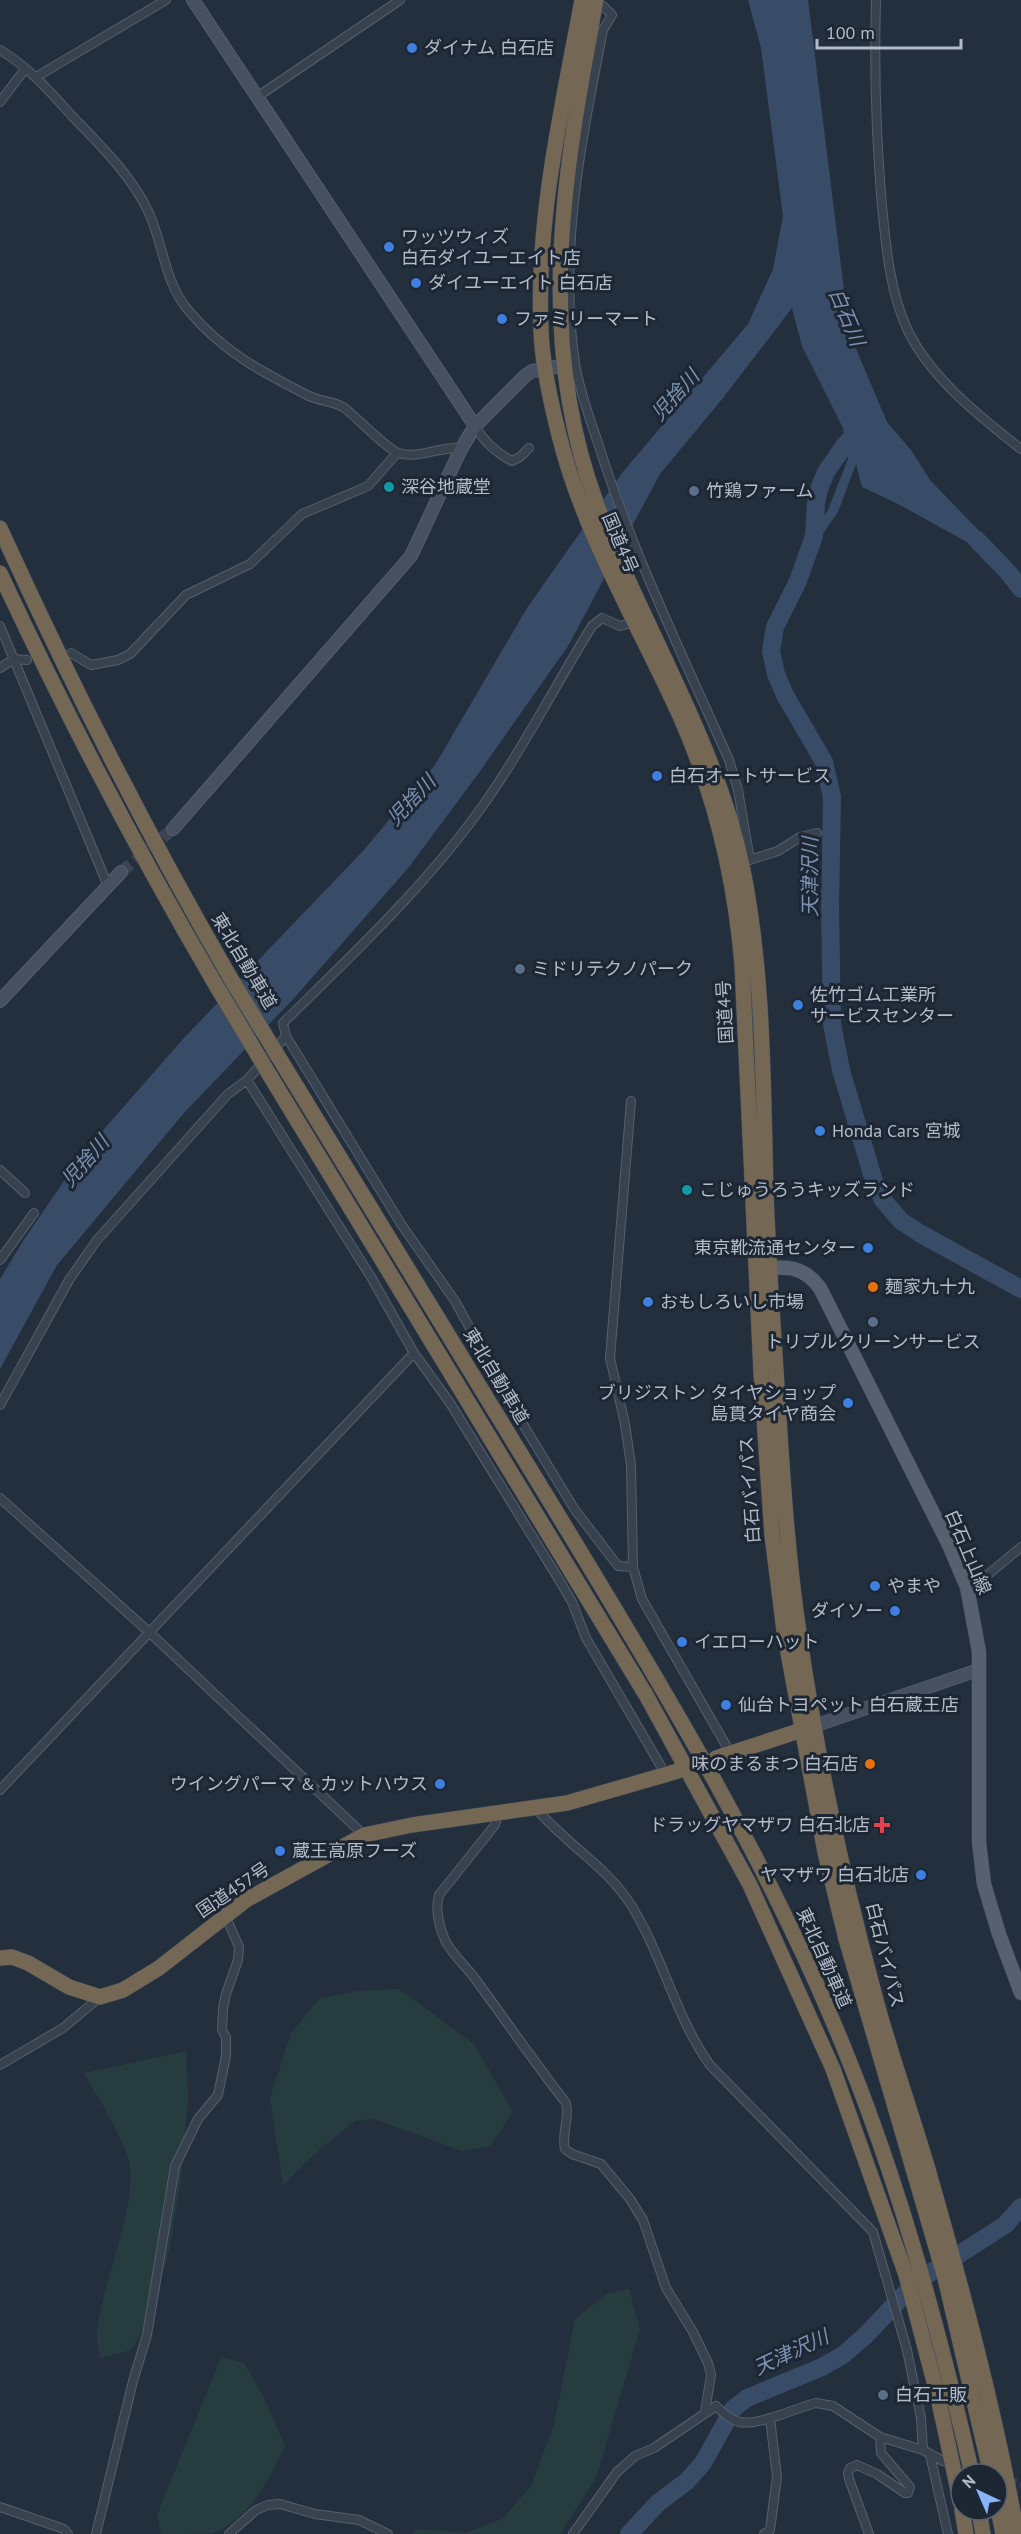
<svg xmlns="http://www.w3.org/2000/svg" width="1021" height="2534" font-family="'PT Sans','Noto Sans JP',sans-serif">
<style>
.green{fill:#263c3f}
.water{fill:#394c67}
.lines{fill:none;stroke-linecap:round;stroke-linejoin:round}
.river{stroke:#394c67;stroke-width:18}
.street-tunnel{stroke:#3a4453;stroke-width:8;stroke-dasharray:8 4;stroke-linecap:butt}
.secondary-tunnel{stroke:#3a4453;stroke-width:12;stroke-dasharray:12 6;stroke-linecap:butt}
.street-casing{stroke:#565f6c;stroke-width:10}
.secondary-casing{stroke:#565f6c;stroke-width:14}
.primary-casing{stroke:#414a57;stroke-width:15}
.highway-casing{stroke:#434c59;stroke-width:16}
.street{stroke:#38414e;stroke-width:8}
.secondary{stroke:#465061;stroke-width:12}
.primary{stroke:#56606e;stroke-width:14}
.highway{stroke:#746855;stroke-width:15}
.highway-bridge-casing{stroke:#434c59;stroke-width:16;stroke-linecap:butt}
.highway-bridge{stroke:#746855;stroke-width:15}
.shop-dot{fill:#3f7fe0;stroke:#1d2633;stroke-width:2}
.culture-dot{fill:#0f9aa8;stroke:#1d2633;stroke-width:2}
.service-dot{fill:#5c6f8a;stroke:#1d2633;stroke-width:2}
.food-dot{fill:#e8710a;stroke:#1d2633;stroke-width:2}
.health-dot{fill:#e0444e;stroke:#1d2633;stroke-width:2}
.labels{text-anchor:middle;stroke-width:6;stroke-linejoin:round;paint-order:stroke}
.poi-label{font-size:18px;fill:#b4bcc9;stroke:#1d2633;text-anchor:start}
.street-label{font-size:18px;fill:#b4bcc9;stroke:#1d2633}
.water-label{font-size:20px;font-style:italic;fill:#7c92b1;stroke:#1d2633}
</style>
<rect width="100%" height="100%" fill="#242f3e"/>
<path class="green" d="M399 1989 474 2044 513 2112 490 2146 462 2151 374 2119 355 2121 320 2149 283 2185 270 2098 291 2033 319 1999 356 1991Z
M186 2051 188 2099 181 2179 169 2252 148 2322 131 2350 100 2358C99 2350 96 2340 97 2331 103 2279 134 2219 130 2168 128 2143 96 2096 84 2073Z
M629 2289 640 2329 596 2478 560 2534H412L417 2529 465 2533 502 2519 531 2486 554 2424 575 2319 607 2294Z
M221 2357 244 2363 263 2395 285 2446C268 2480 251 2519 213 2533 201 2534 174 2534 161 2534L157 2515Z"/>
<path class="water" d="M748 0H808L844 290 854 344 887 422 911 450 930 480 1016 569 898 504 862 487 856 464 838 512 822 535 811 558 804 544 828 510 848 459 843 428 802 346 792 308 723 398 660 474 568 646 478 774 409 867 296 996 184 1113 57 1265 0 1369V1279L25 1238 84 1152 184 1038 363 851 435 765 527 608 622 473 748 324 773 269 783 216 761 48Z"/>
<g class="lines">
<path class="river" d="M861 428 844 446 826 472 819 489 816 503 814 536 798 581 775 627 771 651 776 674 785 695 824 762 832 797 830 908 832 1024 841 1070 874 1181 883 1200 901 1221 921 1234 1021 1289
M976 539 1008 572 1021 589
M629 2534 658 2503 687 2481 703 2463 733 2409 747 2398 822 2367 843 2355 866 2335 916 2282 1005 2225 1021 2207"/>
<path class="street-tunnel" d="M997 2477 1021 2484"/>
<path class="secondary-tunnel" d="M121 872 173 829"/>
<defs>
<path id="street" d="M876 0C874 69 876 137 882 206 886 247 890 293 908 331 931 378 980 417 1021 449
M592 3 603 6 612 15 603 30C582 139 558 251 575 363 579 390 590 419 599 446 633 554 683 656 729 760L738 790 750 860
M0 50C29 67 51 93 73 117 101 146 132 176 149 213 163 244 165 283 188 310 223 352 260 371 309 396 319 401 333 401 343 407 356 416 387 450 399 453 419 460 445 444 461 449
M36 77 166 0
M257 97 400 0
M0 102 25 69
M475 426C484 442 495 452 512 461L520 457 529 448
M0 626 108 886
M71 653 91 665 118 660 130 654 186 595 250 564 302 514 368 486 397 453
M0 668 14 659 27 660
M746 861 778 851 800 837 817 833
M247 1080 371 1277 414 1353 450 1403 558 1578 572 1602 586 1638 666 1775
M631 1101 610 1358 625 1424 631 1465 633 1567 642 1599 731 1754
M0 1170 25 1193
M0 1260 34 1213
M0 1405 69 1280 97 1240 228 1094 247 1080 286 1036
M0 1498 149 1632 364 1835
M633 1567 618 1566 575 1510 521 1421 455 1301 401 1224 286 1036 283 1023C354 953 429 883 486 801 525 746 556 684 592 626L602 618 620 626 634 622
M967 1587 990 1573 1021 1547
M0 1790 414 1353
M535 1807C564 1843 607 1866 631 1905 663 1956 675 2016 710 2065L873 2232 907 2350 921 2418 923 2450
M499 1812 495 1825 439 1895C435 1909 439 1927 445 1940 453 1956 466 1966 476 1980 506 2021 535 2063 566 2103 570 2119 561 2134 565 2149L572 2154 601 2164 630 2199 643 2220 666 2288 693 2332 708 2363 711 2375 705 2412
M0 2065 63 2028 100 1997
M930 2455 948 2534
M0 2507 64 2529 68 2534
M96 2534 133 2381 147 2335 175 2166 198 2119 218 2095 226 2056V2037L222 2030 223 2008 226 1994 238 1960 239 1947 225 1915
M229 2534 256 2510 268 2505 280 2504 315 2514 359 2520 388 2534
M573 2534 617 2472 635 2456 654 2448 716 2406C722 2412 731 2420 739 2422 760 2426 795 2408 816 2403L833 2406 880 2437 923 2450 943 2461
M764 2534 770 2530 777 2477 770 2418
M869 2534 849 2479 848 2473 850 2468 857 2465 877 2474 905 2493H908L910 2487 881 2453 880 2437"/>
<path id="secondary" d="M193 0 475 426
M173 829 411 556 461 449 475 426 526 375 532 371 562 366
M0 1001 121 872
M814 1726 978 1670"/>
<path id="primary" d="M760 1268C787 1267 803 1265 820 1288L949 1545 967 1587 979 1652V1842L984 1884 999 1934 1021 1993"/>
<path id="highway" d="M582 0C562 109 536 218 541 330 542 365 551 404 560 439 585 537 639 625 680 716 715 795 735 879 742 965L761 1373 772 1535 784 1631 825 1852 846 1939 945 2278 991 2474
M596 0C565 169 534 335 596 502 641 625 714 736 742 865 764 971 763 1083 766 1191 768 1256 773 1321 777 1386 782 1469 787 1551 799 1633 817 1758 844 1883 877 2004 892 2058 911 2112 927 2166 962 2288 995 2410 1017 2534
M0 528C70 682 146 832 231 979
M0 573C66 715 138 852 217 987
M281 1061C375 1215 469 1369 563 1523 669 1697 775 1873 850 2063 903 2196 940 2334 972 2474
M269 1074 646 1695 750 1885 833 2069 906 2275 937 2393 961 2504
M716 1758 808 1728
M0 1958 12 1957 28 1963 69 1987 100 1997 123 1990 159 1968 246 1900 364 1835 412 1825 567 1803 678 1771
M997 2503 1003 2534
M962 2510 966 2534
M979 2510 983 2534"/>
</defs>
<use href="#street" class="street-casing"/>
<use href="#secondary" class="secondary-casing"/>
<use href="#primary" class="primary-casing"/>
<use href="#highway" class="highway-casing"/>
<use href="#street" class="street"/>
<use href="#secondary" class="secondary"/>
<use href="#primary" class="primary"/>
<use href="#highway" class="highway"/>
<defs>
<path id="highway-bridge" d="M231 979 281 1061
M217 987 269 1074"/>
</defs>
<use href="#highway-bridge" class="highway-bridge-casing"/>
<use href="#highway-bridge" class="highway-bridge"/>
</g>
<g class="shop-dot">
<circle cx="412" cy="48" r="6"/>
<circle cx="389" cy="247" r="6"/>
<circle cx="416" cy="283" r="6"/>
<circle cx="502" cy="319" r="6"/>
<circle cx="657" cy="776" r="6"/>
<circle cx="798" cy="1005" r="6"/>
<circle cx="820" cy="1131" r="6"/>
<circle cx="868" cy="1248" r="6"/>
<circle cx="648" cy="1302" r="6"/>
<circle cx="848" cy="1403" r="6"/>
<circle cx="875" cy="1586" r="6"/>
<circle cx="895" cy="1611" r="6"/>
<circle cx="682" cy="1642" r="6"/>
<circle cx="726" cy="1705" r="6"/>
<circle cx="440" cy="1784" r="6"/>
<circle cx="280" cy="1851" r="6"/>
<circle cx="921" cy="1875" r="6"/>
</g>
<g class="culture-dot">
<circle cx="389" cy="487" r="6"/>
<circle cx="687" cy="1190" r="6"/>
</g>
<g class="service-dot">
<circle cx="694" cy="491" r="6"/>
<circle cx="520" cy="969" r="6"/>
<circle cx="873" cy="1322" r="6"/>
<circle cx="883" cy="2395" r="6"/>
</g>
<g class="food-dot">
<circle cx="873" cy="1287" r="6"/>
<circle cx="870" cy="1764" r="6"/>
</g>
<path class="health-dot" d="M879 1816h6v6h6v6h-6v6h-6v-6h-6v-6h6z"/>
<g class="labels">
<g class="poi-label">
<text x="424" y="54">ダイナム 白石店</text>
<text x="401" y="243">ワッツウィズ<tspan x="401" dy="21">白石ダイユーエイト店</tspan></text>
<text x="428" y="289">ダイユーエイト 白石店</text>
<text x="514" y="325">ファミリーマート</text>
<text x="401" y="493">深谷地蔵堂</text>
<text x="706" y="497">竹鶏ファーム</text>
<text x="669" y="782">白石オートサービス</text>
<text x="532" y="975">ミドリテクノパーク</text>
<text x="810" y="1001">佐竹ゴム工業所<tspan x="810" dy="21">サービスセンター</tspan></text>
<text x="832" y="1137">Honda Cars 宮城</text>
<text x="699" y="1196">こじゅうろうキッズランド</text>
<text x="856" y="1254" text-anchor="end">東京靴流通センター</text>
<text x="885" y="1293">麺家九十九</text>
<text x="660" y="1308">おもしろいし市場</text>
<text x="873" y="1348" text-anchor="middle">トリプルクリーンサービス</text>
<text x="836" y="1399" text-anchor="end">ブリジストン タイヤショップ<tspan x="836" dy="21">島貫タイヤ商会</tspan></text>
<text x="887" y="1592">やまや</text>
<text x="883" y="1617" text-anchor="end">ダイソー</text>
<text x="694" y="1648">イエローハット</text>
<text x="738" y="1711">仙台トヨペット 白石蔵王店</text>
<text x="858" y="1770" text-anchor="end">味のまるまつ 白石店</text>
<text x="428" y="1790" text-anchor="end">ウイングパーマ &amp; カットハウス</text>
<text x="870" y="1831" text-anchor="end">ドラッグヤマザワ 白石北店</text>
<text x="292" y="1857">蔵王高原フーズ</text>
<text x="909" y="1881" text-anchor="end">ヤマザワ 白石北店</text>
<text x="895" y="2401">白石工販</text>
</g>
<g class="street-label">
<text transform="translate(620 543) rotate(67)" y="6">国道4号</text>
<text transform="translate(244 961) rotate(59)" y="6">東北自動車道</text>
<text transform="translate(725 1012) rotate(-93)" y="6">国道4号</text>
<text transform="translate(496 1376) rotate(59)" y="6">東北自動車道</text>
<text transform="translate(750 1490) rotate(-94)" y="6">白石バイパス</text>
<text transform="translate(968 1552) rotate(67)" y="6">白石上山線</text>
<text transform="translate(233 1890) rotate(-34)" y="6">国道457号</text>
<text transform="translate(885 1955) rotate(76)" y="6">白石バイパス</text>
<text transform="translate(824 1958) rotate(66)" y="6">東北自動車道</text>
</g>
<g class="water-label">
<text transform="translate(847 317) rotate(67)" y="7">白石川</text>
<text transform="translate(675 395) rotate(-48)" y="7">児捨川</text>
<text transform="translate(411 800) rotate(-47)" y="7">児捨川</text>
<text transform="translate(810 877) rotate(-90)" y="7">天津沢川</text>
<text transform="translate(85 1161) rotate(-49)" y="7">児捨川</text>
<text transform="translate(791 2352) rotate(-25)" y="7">天津沢川</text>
</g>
</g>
<g transform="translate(979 2492) rotate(316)"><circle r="28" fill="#1d2633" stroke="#59626f" stroke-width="1.5"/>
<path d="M0-4.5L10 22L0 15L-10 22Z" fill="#8ab4f8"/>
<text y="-9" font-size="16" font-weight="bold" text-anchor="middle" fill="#b4bcc9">N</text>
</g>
<path d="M817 39v9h144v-9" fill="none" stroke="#b4bcc9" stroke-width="3"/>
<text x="826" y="39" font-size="18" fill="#b4bcc9" stroke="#1d2633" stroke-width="4.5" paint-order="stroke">100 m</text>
</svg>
